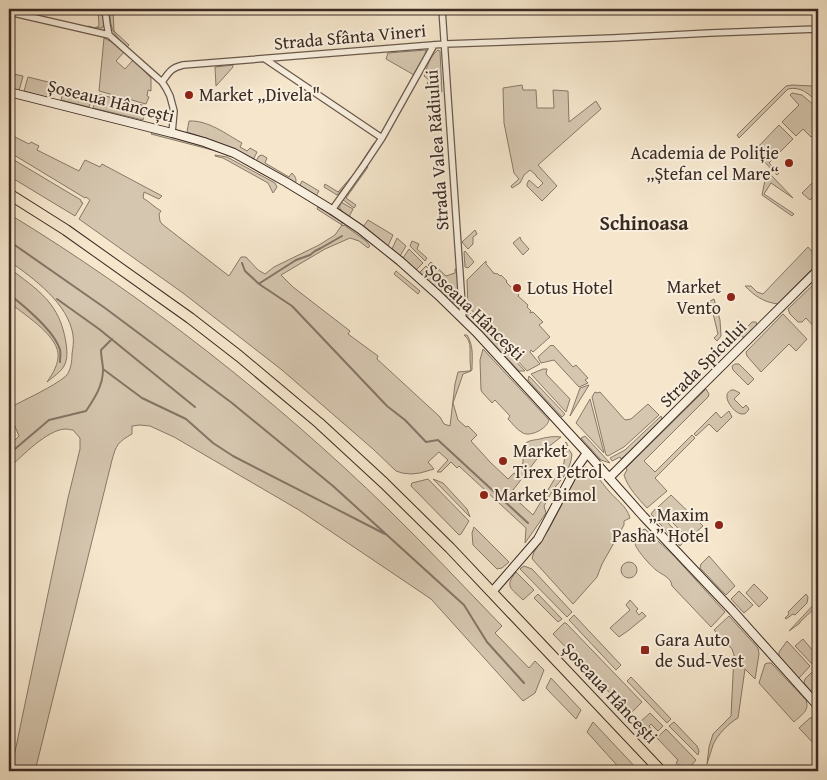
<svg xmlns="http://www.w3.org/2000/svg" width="827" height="780" font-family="'Gentium Book Plus',serif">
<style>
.green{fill:#d5c6af;stroke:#887868}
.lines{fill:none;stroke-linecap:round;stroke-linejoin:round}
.stream{stroke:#857465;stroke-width:2}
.street-casing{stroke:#6a594c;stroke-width:8}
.secondary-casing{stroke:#3b2a22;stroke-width:10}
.highway-casing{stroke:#3b2a22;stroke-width:12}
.street{stroke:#f8efde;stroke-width:5.5}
.secondary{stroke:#f8efde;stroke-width:8}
.highway{stroke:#f5e6cc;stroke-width:10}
.poi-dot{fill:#8f2418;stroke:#f8efde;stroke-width:2}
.labels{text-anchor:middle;stroke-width:4;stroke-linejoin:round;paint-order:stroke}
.street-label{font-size:18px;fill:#3b2a22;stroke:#f8efde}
.poi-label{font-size:18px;fill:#3b2a22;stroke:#f8efde;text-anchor:start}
.quarter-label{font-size:20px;font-weight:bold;fill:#3b2a22;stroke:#f8efde}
</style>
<rect width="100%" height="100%" fill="#f5e6cc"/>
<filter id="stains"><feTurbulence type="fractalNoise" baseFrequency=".004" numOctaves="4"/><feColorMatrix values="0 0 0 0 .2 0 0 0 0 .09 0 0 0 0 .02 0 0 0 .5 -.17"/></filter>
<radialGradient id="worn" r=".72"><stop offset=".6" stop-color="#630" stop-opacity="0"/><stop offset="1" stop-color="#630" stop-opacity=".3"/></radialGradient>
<path class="green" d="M98 9H102L104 24 102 28 88 27V26L95 28 99 26Z
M109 9H113L114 31 129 45 127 47C112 33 111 30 109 9Z
M104 38 112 42 124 52 116 61 125 69 133 60 151 78V91L148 90 147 96 149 97 146 104 99 91Z
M426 50 425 57 414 75 386 59 388 53Z
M438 50 440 51 442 92 427 84 429 80 424 76C427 67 430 56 438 50Z
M233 65V67L216 86 215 67Z
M9 73 23 76 19 91 9 88Z
M28 77 52 83 48 98 24 91Z
M522 85 523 90H536L537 108H554L553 90 568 91 569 122 596 101 601 109 538 165 557 186 542 201 527 186V184L529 180 538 188 543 183 536 176V175L530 170 524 175 520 183 512 188 511 186 519 179 514 173 504 123 503 88Z
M792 85 813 86 818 85V103C809 94 801 86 788 89L739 138 737 135 786 86Z
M64 87 93 94 89 107 61 100Z
M792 93 802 95 815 106 812 115 818 122V130L811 137 803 129 796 136 782 122 799 105 790 95Z
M97 94 146 106 143 120 93 108Z
M189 121C208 120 226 134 242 143L240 147 247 151 250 148 257 152 253 160C232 148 210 139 187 132Z
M779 125 793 139 769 163 779 173 777 175 758 155 756 149Z
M153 132 218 150 220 152 151 134Z
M9 136 14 139 15 137 29 144 31 142 39 146 37 150 79 171 85 160 100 167 102 164 162 196 159 199 144 192 143 198C150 202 154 207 161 211L159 214 160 221 162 224 229 276 241 257H246L258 270 265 274 274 267 319 245 335 235 342 225 317 209 318 207 342 222V225L343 226 344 225 366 241 370 246 368 248 359 241 350 238 325 249 281 275 293 287 350 331 348 334 378 356 377 359 440 417 444 424 450 426 455 384 458 372 469 371 471 370C470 365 470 360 470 356 470 347 471 341 464 335H467C474 346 472 358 472 370L471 371 463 374 453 403 458 420 466 427 468 426 477 435 471 441 490 462 508 479 514 473 517 475C521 470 523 466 523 460 524 455 522 448 525 444 528 440 536 440 540 439 547 437 554 436 561 437L543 451 510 494 533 515 564 463 565 454 562 446 566 442 568 446 567 447 572 454C571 467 564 477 556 486 551 491 548 500 544 506L546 513 525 543 526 528 459 466 457 468 451 462 441 472H437L448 460 439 452 428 462 434 469 420 473 411 474 402 473 396 471 373 449 282 370 183 293 79 219 90 200 86 197 85 198 9 152Z
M374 143V146L353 177 337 195 324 187 325 184 338 192 353 175Z
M215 155 227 157 275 183 277 187 273 193 268 183 223 158 215 156Z
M262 155 267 158 265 163 289 177 292 173C296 177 297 180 295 185L256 161 259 156Z
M9 157 81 200V202L83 203 75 216 9 176Z
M367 166 368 167 346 198 356 205 354 208 342 199Z
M770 174 793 198 771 183 764 194 794 214 792 216 762 195 765 180Z
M818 177V191L810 200 802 193Z
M302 181 319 191 316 196 299 187Z
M341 202 353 209 349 217C343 213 337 209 341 202Z
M9 214C144 296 275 399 388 509 427 547 464 587 502 626L495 633 529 668 535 661 544 670 535 693 523 701 431 599 299 510 174 437 150 426 140 425 132 426V434C118 442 116 445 112 460L35 771H11L68 498 80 449V438L73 430C71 430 68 429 65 429 47 430 22 456 9 468V446L19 436 9 412V408C24 400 53 387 66 376 71 370 72 361 72 354 73 348 74 341 73 335 68 303 33 278 9 261Z
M368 220 393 235 388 246 367 231 363 227Z
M475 230 477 234 473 237V244L468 249 462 242Z
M520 237 521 240 529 249 523 255 513 243Z
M397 238 406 246 400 256 392 249Z
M412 241 419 244 417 249 427 258 425 261 410 246Z
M808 247 816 256 814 261 816 265 778 304C763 302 755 296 745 286H751L757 292 763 294Z
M409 249 423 263 416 270 403 258Z
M465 251 474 262 468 268 465 267 464 252Z
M486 261V264L493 272V273L498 274 500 276 501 275 507 281 506 282 511 287H512L519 295 518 296 528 305 527 307 531 311 530 313 533 312 543 322 539 325 550 337 533 352 531 350 530 352 540 364 527 371 468 306 467 280Z
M431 262 446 276 455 273V269H457L459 296 428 265Z
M426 266 460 300 459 304 457 305 419 273Z
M9 268C38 290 60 303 66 343 67 351 68 359 64 366 61 372 53 377 47 382 53 373 59 364 58 353 55 333 23 314 9 302Z
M396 271 420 291 418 294 394 274Z
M818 280V324L815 328 806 318 802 322H798L790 314 788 309Z
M714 299 720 320 721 336 717 341 714 338 718 334 710 301Z
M466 309 525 371H519L467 316Z
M783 314 807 339 796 351 789 344 761 372 747 356 746 352Z
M752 322H756L757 325 745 337H742L741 333Z
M551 345 552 346 553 345 573 367 576 365 588 378 585 380 588 383 579 387 554 360 541 363 538 357Z
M483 349 549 420C547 429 530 437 523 433 517 430 512 423 508 419L510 416 495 400 492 403 482 392 481 390 480 360Z
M735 364H739L754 379 748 385 733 370 732 366Z
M543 369H547L546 374 570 399 566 412 531 374Z
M529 376 565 414 562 417 528 380Z
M589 385 570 416 580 388Z
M706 389 709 394 708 397 644 461 655 472 692 435 695 438 655 478 667 491 647 508C638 498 628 488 624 475L627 470 626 468Z
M731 390H734L740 393 734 399 743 408 746 405 749 409C747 412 746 414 743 414 736 415 726 402 727 396 727 392 729 392 731 390Z
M595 392 597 393 600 392 625 420 631 419 648 404 659 415 624 447 608 456 606 455 592 397Z
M590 399 604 453 576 423Z
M729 411 732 417 717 432 709 424 696 436 694 434 716 412 721 418Z
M661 416 662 420 627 454 621 459 620 457 612 461 610 458 625 450Z
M585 436 610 463 601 460 581 438Z
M586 467C595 472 601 482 608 490 615 499 627 506 630 518L624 521V525L602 564 597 577 573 604 534 561 532 558 534 552 549 529 577 476 582 469Z
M428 479 469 521 461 534 459 535 411 486 412 483Z
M433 479 443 483 467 509 470 517Z
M671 495 703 526 688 539 658 507Z
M655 509 685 541 680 546 651 514Z
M474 527 509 562 502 568 497 569 473 545 472 533Z
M645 529 674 556 725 612 711 627 672 586C671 577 662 575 656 570 651 566 634 548 635 542 635 539 638 535 639 531Z
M709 556 735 586 726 595 700 568 701 564Z
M621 570a8 8 0 1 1 16 0a8 8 0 1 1-16 0Z
M524 566 532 569 572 612 567 617 520 569 521 568Z
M516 572 534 590 523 600C511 588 504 587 516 572Z
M754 584 768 598 759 607 746 593Z
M739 591 753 605 744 613 731 599Z
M538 594 562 619 558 622 534 598Z
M806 594 808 597 807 603 795 615 793 614 786 619 785 618 789 614 788 612Z
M630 600 638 609 636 611 639 615 642 612 646 616 629 630 619 637 610 628 630 610 626 605Z
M818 600V605L800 622V623L789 631Z
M574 615 621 665 616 670 569 620Z
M729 616 758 648 759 654 755 679 745 669 738 718C729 723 717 735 713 745 711 751 709 758 707 764L709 747 713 734 731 716 734 655 732 649 714 630Z
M564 623H566L642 702 630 714 553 634Z
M803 639 818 657V659L813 665 795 646Z
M787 641 810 666 799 678 779 657V652Z
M768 663H771L806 700C810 711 801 715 794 722L759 683 765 664Z
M814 670 818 674V699L804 683 805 679Z
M631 677 671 719 667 723 627 681Z
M551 678 581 710 576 719 546 688Z
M650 713 663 726 658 731 651 724 649 726 651 729 648 732 639 723Z
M816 717 818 718V748L799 728 810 718Z
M593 722 639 771H622L587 732Z
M674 722 697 746 699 751 698 755 669 726Z
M666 729 696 760 689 768C683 769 681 767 676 763L678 760 657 738Z"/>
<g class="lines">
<path class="stream" d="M9 241 105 308 232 403 333 486 464 605 487 642 524 683
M242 263 245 271 259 284 292 306 387 406 405 420 426 442 438 440 528 523
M260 283 296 260 310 255 315 251 321 248 342 236
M9 294C24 306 55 331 60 350 61 354 60 358 60 362
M57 299 99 329 195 407
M103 369 142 398 186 419 213 443 233 456 385 534
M9 454 49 420 86 411C94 399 103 386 103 370 103 364 101 357 101 350L112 339"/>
<defs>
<path id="street" d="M105 9 107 25 109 35 162 82 166 88 170 96 174 111 172 133
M442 9 463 319
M9 12 109 35
M265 59 382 138
M162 82C169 72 171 68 183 65L445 44 613 38 710 33 818 29
M332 210 364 165 382 138 434 45"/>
<path id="secondary" d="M9 92 172 133 204 142 234 153 286 182 332 210 360 229 400 261 438 295 478 334 587 453 643 516 732 610 818 706
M609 478 818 270
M492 592 538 539 575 470 587 453"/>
<path id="highway" d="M9 194 66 230 190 318 239 356 319 423 384 483 450 548 661 771"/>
</defs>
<use href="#street" class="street-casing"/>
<use href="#secondary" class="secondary-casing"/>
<use href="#highway" class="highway-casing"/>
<use href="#street" class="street"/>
<use href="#secondary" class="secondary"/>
<use href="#highway" class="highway"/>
</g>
<g class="poi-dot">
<circle cx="189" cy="95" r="5"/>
<circle cx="789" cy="163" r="5"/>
<circle cx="517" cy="288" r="5"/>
<circle cx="731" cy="297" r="5"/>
<circle cx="503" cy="461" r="5"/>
<circle cx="484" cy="495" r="5"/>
<circle cx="719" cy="525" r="5"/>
<rect x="640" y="645" width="10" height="10" rx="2.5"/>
</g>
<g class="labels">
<g class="street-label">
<text transform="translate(350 37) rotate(-5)" y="6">Strada Sfânta Vineri</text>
<text transform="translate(111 101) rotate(14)" y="6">Șoseaua Hâncești</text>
<text transform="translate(437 150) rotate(-94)" y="6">Strada Valea Rădiului</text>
<text transform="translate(475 312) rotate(44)" y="6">Șoseaua Hâncești</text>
<text transform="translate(703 364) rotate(-45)" y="6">Strada Spicului</text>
<text transform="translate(610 693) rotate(47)" y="6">Șoseaua Hâncești</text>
</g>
<g class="poi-label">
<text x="199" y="101">Market „Divela"</text>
<text x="779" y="159" text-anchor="end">Academia de Poliție<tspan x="779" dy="21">„Ștefan cel Mare“</tspan></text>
<text x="721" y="293" text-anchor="end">Market<tspan x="721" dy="21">Vento</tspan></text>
<text x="527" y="294">Lotus Hotel</text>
<text x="513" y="457">Market<tspan x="513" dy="21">Tirex Petrol</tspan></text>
<text x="494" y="501">Market Bimol</text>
<text x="709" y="521" text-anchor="end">„Maxim<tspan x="709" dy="21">Pasha” Hotel</tspan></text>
<text x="655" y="646">Gara Auto<tspan x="655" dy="21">de Sud-Vest</tspan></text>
</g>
<g class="quarter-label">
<text x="644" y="230">Schinoasa</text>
</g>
</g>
<rect width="827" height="780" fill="none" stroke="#f5e6cc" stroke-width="30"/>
<rect x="10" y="10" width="807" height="760" fill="none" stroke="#3b2a22" stroke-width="2.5"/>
<rect x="15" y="15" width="797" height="750" fill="none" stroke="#3b2a22"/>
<rect width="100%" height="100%" filter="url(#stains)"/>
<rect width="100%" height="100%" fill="url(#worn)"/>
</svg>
